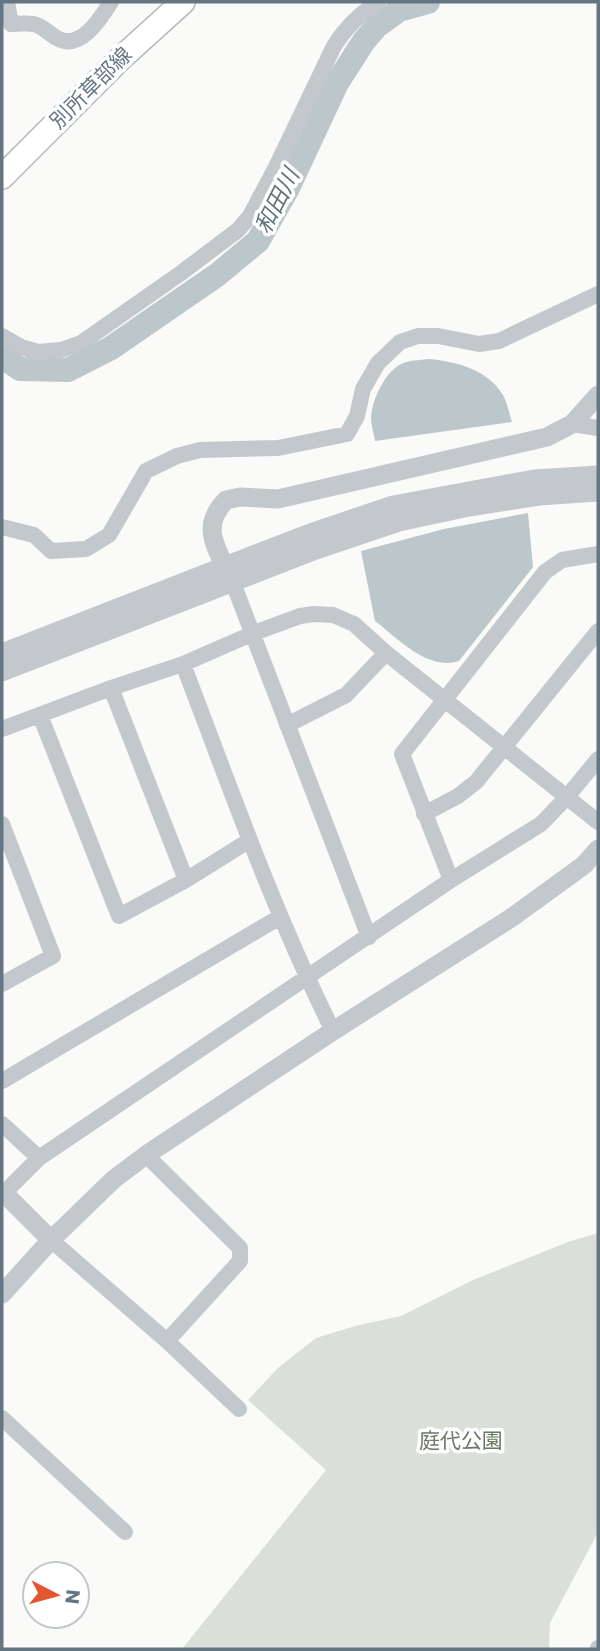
<svg xmlns="http://www.w3.org/2000/svg" width="600" height="1651" font-family="Poppins,'Noto Sans JP',sans-serif">
<style>
.green{fill:#dadfd7}
.water{fill:#bbc7cb}
.lines{fill:none;stroke-linecap:round;stroke-linejoin:round}
.river{stroke:#bbc7cb;stroke-width:24}
.secondary-casing{stroke:#b3babf;stroke-width:26}
.minor{stroke:#c3c8cc;stroke-width:16}
.tertiary{stroke:#c3c8cc;stroke-width:19}
.secondary{stroke:#fff;stroke-width:23}
.labels{text-anchor:middle;stroke-width:7;stroke-linejoin:round;paint-order:stroke}
.street-label{font-size:21px;fill:#657683;stroke:#fff}
.park-label{font-size:21px;fill:#687a64;stroke:#fff}
.water-label{font-size:23px;font-style:italic;fill:#60757c;stroke:#fff}
</style>
<rect width="100%" height="100%" fill="#fafaf8"/>
<path class="green" d="M598 1233V1532L550 1623 549 1649H182L326 1470 248 1400 278 1368 316 1338 355 1326 401 1316 473 1280 568 1242Z"/>
<path class="water" d="M429 359C457 362 487 369 503 395 507 402 509 413 512 422L375 441C374 434 371 425 371 418 372 399 386 368 406 362 413 360 422 360 429 359Z
M528 513 533 567 459 661C427 671 399 639 375 621L361 551 444 529Z"/>
<g class="lines">
<path class="river" d="M2 357 20 369 68 370 111 348 217 275 258 241 288 188 337 83 364 41 377 26 399 10 428 2"/>
<defs>
<path id="secondary" d="M2 177 119 60 183 2"/>
</defs>
<use href="#secondary" class="secondary-casing"/>
<path class="minor" d="M7 2 11 24C18 24 26 23 33 24 42 25 49 34 57 38 80 52 101 18 111 2
M2 336 21 347 38 352 61 350 81 343 181 273 238 230 250 216 276 167 334 46C346 27 359 14 378 2
M572 424 598 428
M2 527 34 535 51 551 86 549 109 535 146 471 177 456 200 450 278 448 347 434 357 416 363 389 378 363 400 342 418 336H438L479 344 499 341 598 294
M233 583 369 937
M183 664C230 787 274 913 333 1031
M111 688 186 880
M40 715 119 916 186 880 250 840
M287 725 346 695 386 653
M2 729 111 688 183 664 254 633 300 616 314 614 333 615 354 624 386 653 598 822
M424 814 458 796 476 782 598 631
M2 824 53 956 2 984
M451 880 402 754 545 572 562 560 598 554
M2 1081 280 917
M2 1124 39 1158
M146 1155 240 1248V1261L167 1341
M4 1193 39 1158 451 880 541 824 567 797 598 759
M51 1240 167 1341 239 1409
M2 1418 125 1532
M598 1649V1648"/>
<path class="tertiary" d="M229 575C216 546 200 527 226 500L240 497 278 499 547 437 572 424 598 395
M2 653 310 533 393 505 534 479 598 475
M2 672 316 550 399 522 469 507 539 496 598 492
M2 1191 51 1240
M2 1294 51 1240 114 1179 146 1155 333 1031 511 918 584 865 598 849"/>
<use href="#secondary" class="secondary"/>
</g>
<g class="labels">
<g class="street-label">
<text transform="translate(91 88) rotate(-45)" y="7">別所草部線</text>
</g>
<g class="park-label">
<text x="461" y="1448">庭代公園</text>
</g>
<g class="water-label">
<text transform="translate(277 201) rotate(-63)" y="8">和田川</text>
</g>
</g>
<rect width="600" height="1651" fill="none" stroke="#657683" stroke-width="7"/>
<g transform="translate(56 1595) rotate(96)"><circle r="33" fill="#ffffff" stroke="#c1c8cd" stroke-width="2"/>
<path d="M0-5L12 26L0 18L-12 26Z" fill="#e4572e"/>
<text y="-10" font-size="19" font-weight="bold" text-anchor="middle" fill="#657683">N</text>
</g>
</svg>
